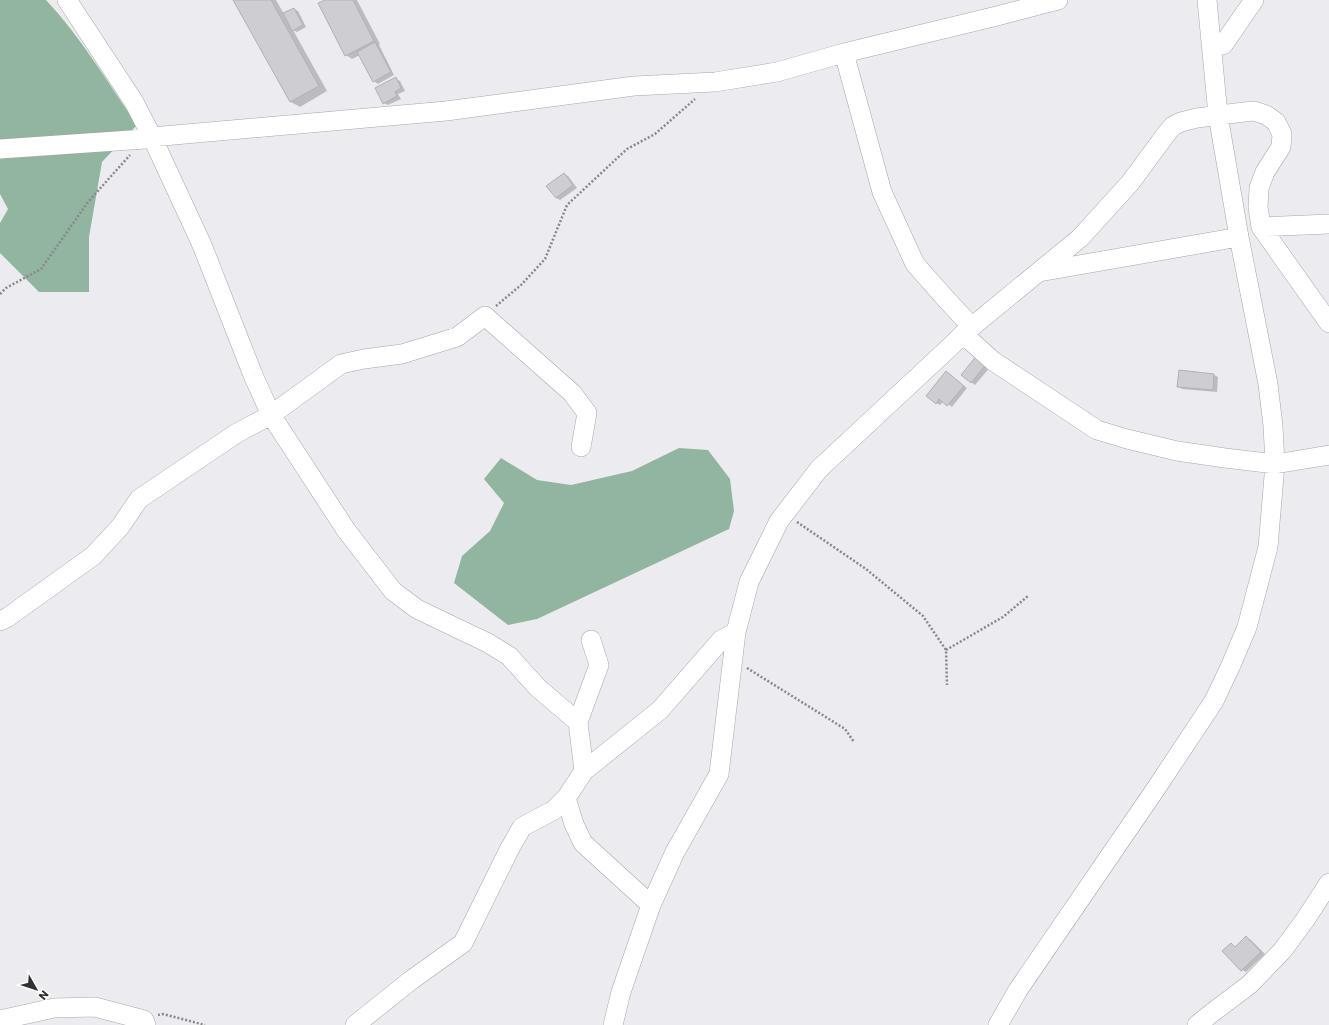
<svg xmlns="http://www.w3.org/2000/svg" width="1329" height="1025" font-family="Poppins,sans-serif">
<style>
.forest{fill:#91b59e}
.shadow{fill:#0003}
.building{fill:#cdcdd2;stroke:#b1b1b5}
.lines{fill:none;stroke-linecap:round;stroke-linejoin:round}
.minor-casing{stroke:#a6a6aa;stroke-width:20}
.path{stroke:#88888b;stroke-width:2.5;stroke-dasharray:2 2;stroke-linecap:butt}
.minor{stroke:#fff;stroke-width:19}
</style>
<rect width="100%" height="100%" fill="#ececf0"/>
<path class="forest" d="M0 0H46C81 37 108 83 137 125L102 162 89 237V292H39L0 253V223L8 209 0 194Z
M679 448 708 450 730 479 734 511 729 529 537 619 508 625 454 583 462 556 490 531 504 503 484 479 501 458 537 480 571 485 632 471Z"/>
<path class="shadow" d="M234 0H276L284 14 294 9 298 11 306 27 297 32 293 30 327 91 300 107 291 102Z
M327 0H357L380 44 379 45 394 75 378 84 374 81 360 55 352 59 346 55Z
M396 79 400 81 405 91 398 94 401 99 388 105 384 103Z
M564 174 568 176 577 188 560 200 556 198Z
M983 357 992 365 975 385 971 382Z
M1180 371 1214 375 1218 377 1217 392 1182 389 1178 386Z
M950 375 967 388 952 407 944 401 940 405 936 403Z
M1246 937 1251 940 1265 954 1246 972 1242 970 1231 944 1236 947Z"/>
<path class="building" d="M233 0H271L319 86 290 102Z
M325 0H353L374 41 345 56 318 3Z
M294 8 303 25 292 31 283 13Z
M375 42 391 72 373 82 357 52Z
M396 77 401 88 395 92 397 96 383 104 375 88Z
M564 173 573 185 556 198 546 186Z
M978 354 988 362 971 383 961 375Z
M1179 370 1214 374 1213 390 1177 387Z
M946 371 964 386 947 406 939 399 936 404 926 396Z
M1246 936 1261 952 1241 971 1222 951 1231 943 1235 947Z"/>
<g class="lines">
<defs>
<path id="minor" d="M67 0 134 102 152 137 202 245 253 375 271 415 346 530 393 591 417 609 488 643 509 656 538 688 578 722
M1223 45 1254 0
M844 53 882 192 915 264 945 298 972 327
M0 149 145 139 152 137 446 111 634 86 715 82 777 72 844 53 997 16 1058 0
M1261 227 1329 224
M1039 272 1239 237
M963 334 993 361 1097 430 1127 439 1177 451 1225 458 1275 464 1329 455
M0 621 8 617 93 556 120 527 139 499 237 433 271 415 341 364 364 359 402 354 457 337 485 316 572 393 587 413 581 447
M591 640 599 665 578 722 584 771 566 798 574 824 583 843 651 905
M584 771 660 710 721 640 736 632
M0 1020 54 1008 95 1007 144 1020 146 1025
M355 1025 410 981 463 943 509 850 522 827 554 810 566 798
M613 1025 621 992 651 905 675 852 719 774 736 632 749 582 779 521 819 469 951 346 963 334 1080 238 1130 183 1167 133 1173 126 1181 122 1197 118 1244 112 1254 111 1266 115 1276 122 1282 134 1281 147 1265 172 1259 188 1258 207 1261 227 1329 323
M998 1025 1018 990 1157 787 1214 701 1231 665 1247 627 1268 547 1275 464 1273 426 1268 384 1239 237 1218 115 1207 0
M1197 1025 1213 1012 1249 985 1282 951 1305 920 1329 883"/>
</defs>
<use href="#minor" class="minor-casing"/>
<path class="path" d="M0 294 6 288 41 269 88 202 130 155
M496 306 521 285 545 259 567 205 627 149 655 134 695 99
M797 522 866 569 923 616 946 650 947 685
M946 650 1003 617 1028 596
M747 668 845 729 854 742
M158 1015 163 1014 205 1025"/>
<use href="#minor" class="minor"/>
</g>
<g transform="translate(36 989) rotate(129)" stroke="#ffffff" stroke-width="3" paint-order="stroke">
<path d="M0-3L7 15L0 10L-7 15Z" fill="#313133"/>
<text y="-6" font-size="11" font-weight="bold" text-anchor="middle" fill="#313133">N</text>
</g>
</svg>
